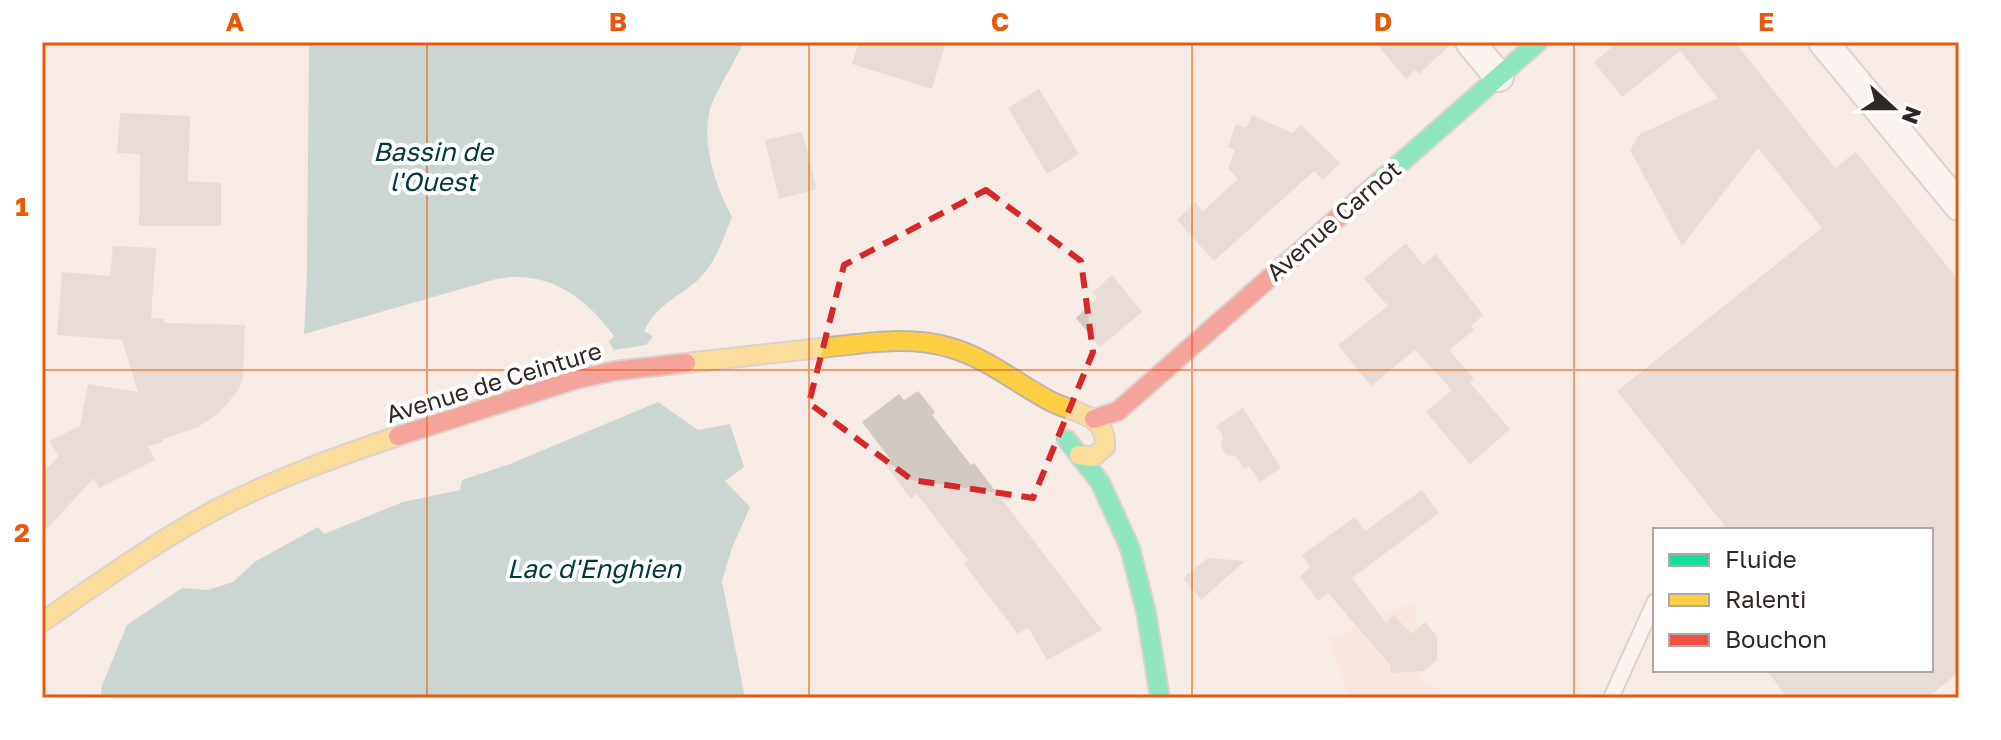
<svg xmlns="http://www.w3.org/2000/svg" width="2001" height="740" font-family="'Golos Text',sans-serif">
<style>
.built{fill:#f9e3d8}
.water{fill:#96bcbc}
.building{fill:#d2c9c3}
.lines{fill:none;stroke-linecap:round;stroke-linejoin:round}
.lane-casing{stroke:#bdb4b0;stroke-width:18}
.street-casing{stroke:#bdb4b0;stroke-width:32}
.fast-casing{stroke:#bdb4b0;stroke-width:22}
.slow-casing{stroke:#bdb4b0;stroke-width:22}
.jam-casing{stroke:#bdb4b0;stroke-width:22}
.lane{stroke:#fefcfb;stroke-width:14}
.street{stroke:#fefcfb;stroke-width:28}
.fast{stroke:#16e098;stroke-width:18}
.slow{stroke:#ffcf43;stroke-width:18}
.jam{stroke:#f24e42;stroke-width:18}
.marked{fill:none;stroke:#d62828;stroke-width:6;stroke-dasharray:16 10;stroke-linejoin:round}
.grid{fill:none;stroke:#e8590c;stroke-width:2;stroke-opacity:0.55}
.labels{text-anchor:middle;stroke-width:8;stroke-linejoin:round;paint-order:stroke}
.street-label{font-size:24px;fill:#2f2723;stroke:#fff}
.water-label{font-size:26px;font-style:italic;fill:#003a3d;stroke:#fff}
.neatline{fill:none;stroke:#e8590c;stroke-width:3}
.grid-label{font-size:26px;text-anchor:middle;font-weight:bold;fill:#e8590c}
</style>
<rect width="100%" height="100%" fill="#f7ebe5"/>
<path class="built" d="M1415 601 1423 681 1444 698H1350L1328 639Z"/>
<path class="water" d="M309 42H744C735 62 721 82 712 103 699 137 715 186 732 217 723 239 716 262 699 279 677 299 658 303 644 331L653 336 646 345 614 350 609 342 614 336C585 296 547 269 496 279L304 334 307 273Z
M658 402 698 430 730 424 744 467 725 481 750 507 732 548 722 581 745 698H100L102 685 127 625 182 588 208 590 233 582 256 561 318 527 324 534 403 502 460 490 462 480 510 464Z"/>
<path class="building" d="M859 42H946L932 89 852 64Z
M1375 42H1453L1419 74 1415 70 1406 79Z
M1618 42H1735L1835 168 1856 152 1959 281V672L1927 698H1787L1767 670H1931V530H1728L1617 391 1822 228 1758 148 1682 246 1630 150 1640 134 1718 98 1680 51 1622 97 1594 62Z
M1039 89 1079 154 1047 174 1008 108Z
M120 113 190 116 188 181 221 183V226H139L140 154 117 153Z
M1252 115 1292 133 1301 125 1340 163 1323 180 1314 171 1214 261 1177 220 1195 202 1203 211 1238 179 1228 168 1235 150 1228 147 1236 124 1246 128Z
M802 132 817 189 779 199 765 140Z
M1406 243 1423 265 1436 254 1483 315 1471 326 1474 330 1449 350 1474 379 1470 383 1510 429 1470 464 1426 412 1452 390 1415 350 1371 386 1338 345 1388 306 1364 279Z
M113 246 156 248 151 318 164 319V323L245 325 243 377 239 389 219 413 198 427 163 439V442L148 446 155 460 99 488 94 478 42 534V474L59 456 49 441 80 426 88 384 138 392 122 340 57 335 62 272 110 276Z
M1112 275 1142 312 1100 347 1076 318 1097 298 1093 292Z
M918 391 935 412 932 415 971 465 974 463 1102 630 1047 660 1028 627 1018 634 964 564 968 560 917 494 911 499 885 464 890 459 862 422 899 394 904 400Z
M1243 408 1281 468 1260 482 1249 466 1244 469 1236 456 1227 455 1221 447 1223 436 1216 426Z
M1422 490 1439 513 1352 578 1386 623 1394 615 1411 634 1425 622 1437 637V660L1424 671 1391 673 1390 665 1328 593 1318 601 1300 576 1310 567 1302 555 1355 517 1365 531Z
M1208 558 1245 561 1201 600 1183 578Z"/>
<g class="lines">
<defs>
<path id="lane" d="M1611 698 1655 601"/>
<path id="street" d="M1470 42 1499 77
M1823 42 1959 206"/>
<path id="fast" d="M1365 194 1538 42
M1067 440 1100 482 1130 548 1146 612 1160 698"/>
<path id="slow" d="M686 363C731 358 775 353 820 348 862 344 907 335 948 347 986 357 1016 383 1050 401 1075 414 1107 413 1105 447L1093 457 1079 455
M42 622C99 583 155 542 217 509 274 479 336 457 398 436"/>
<path id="jam" d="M1094 419 1118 411 1365 194
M398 436 577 379 614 371 686 363"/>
</defs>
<use href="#lane" class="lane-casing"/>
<use href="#street" class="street-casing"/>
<use href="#fast" class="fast-casing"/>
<use href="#slow" class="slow-casing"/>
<use href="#jam" class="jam-casing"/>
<use href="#lane" class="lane"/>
<use href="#street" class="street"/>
<use href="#fast" class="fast"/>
<use href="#slow" class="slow"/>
<use href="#jam" class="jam"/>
</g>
<path d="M0 0H2001V740H0ZM986 190 1081 261 1093 352 1033 498 912 480 809 403 844 265Z" fill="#f7ebe5" fill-opacity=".55" fill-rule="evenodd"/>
<path class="marked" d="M986 190 1081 261 1093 352 1033 498 912 480 809 403 844 265Z"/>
<path class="grid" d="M427 42V698M809 42V698M1192 42V698M1574 42V698M42 370H1959"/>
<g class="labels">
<g class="street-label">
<text transform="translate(1334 221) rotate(-41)" y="8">Avenue Carnot</text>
<text transform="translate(494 383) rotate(-17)" y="8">Avenue de Ceinture</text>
</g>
<g class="water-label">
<text x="433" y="161">Bassin de<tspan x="433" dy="30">l'Ouest</tspan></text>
<text x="594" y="578">Lac d'Enghien</text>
</g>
</g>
<rect width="2001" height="740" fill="none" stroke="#ffffff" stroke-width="88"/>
<rect x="1653" y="528" width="280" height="144" fill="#ffffff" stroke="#aca9a7" stroke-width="2"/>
<rect x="1669" y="554" width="40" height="12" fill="#16e098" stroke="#aca9a7" stroke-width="2"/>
<text x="1725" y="568" font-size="24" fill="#2f2723">Fluide</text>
<rect x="1669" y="594" width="40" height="12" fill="#ffcf43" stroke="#aca9a7" stroke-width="2"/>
<text x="1725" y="608" font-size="24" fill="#2f2723">Ralenti</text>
<rect x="1669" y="634" width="40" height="12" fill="#f24e42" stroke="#aca9a7" stroke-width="2"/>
<text x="1725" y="648" font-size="24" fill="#2f2723">Bouchon</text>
<g transform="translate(1893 108) rotate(111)" stroke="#ffffff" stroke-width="6" paint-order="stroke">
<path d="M0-6L14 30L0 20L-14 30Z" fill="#2f2723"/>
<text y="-12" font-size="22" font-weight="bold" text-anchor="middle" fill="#2f2723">N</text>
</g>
<rect x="44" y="44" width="1913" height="652" class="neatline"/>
<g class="grid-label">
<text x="235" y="31">A</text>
<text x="618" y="31">B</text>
<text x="1000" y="31">C</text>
<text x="1383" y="31">D</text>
<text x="1766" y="31">E</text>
<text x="22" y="216">1</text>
<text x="22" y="542">2</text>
</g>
</svg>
